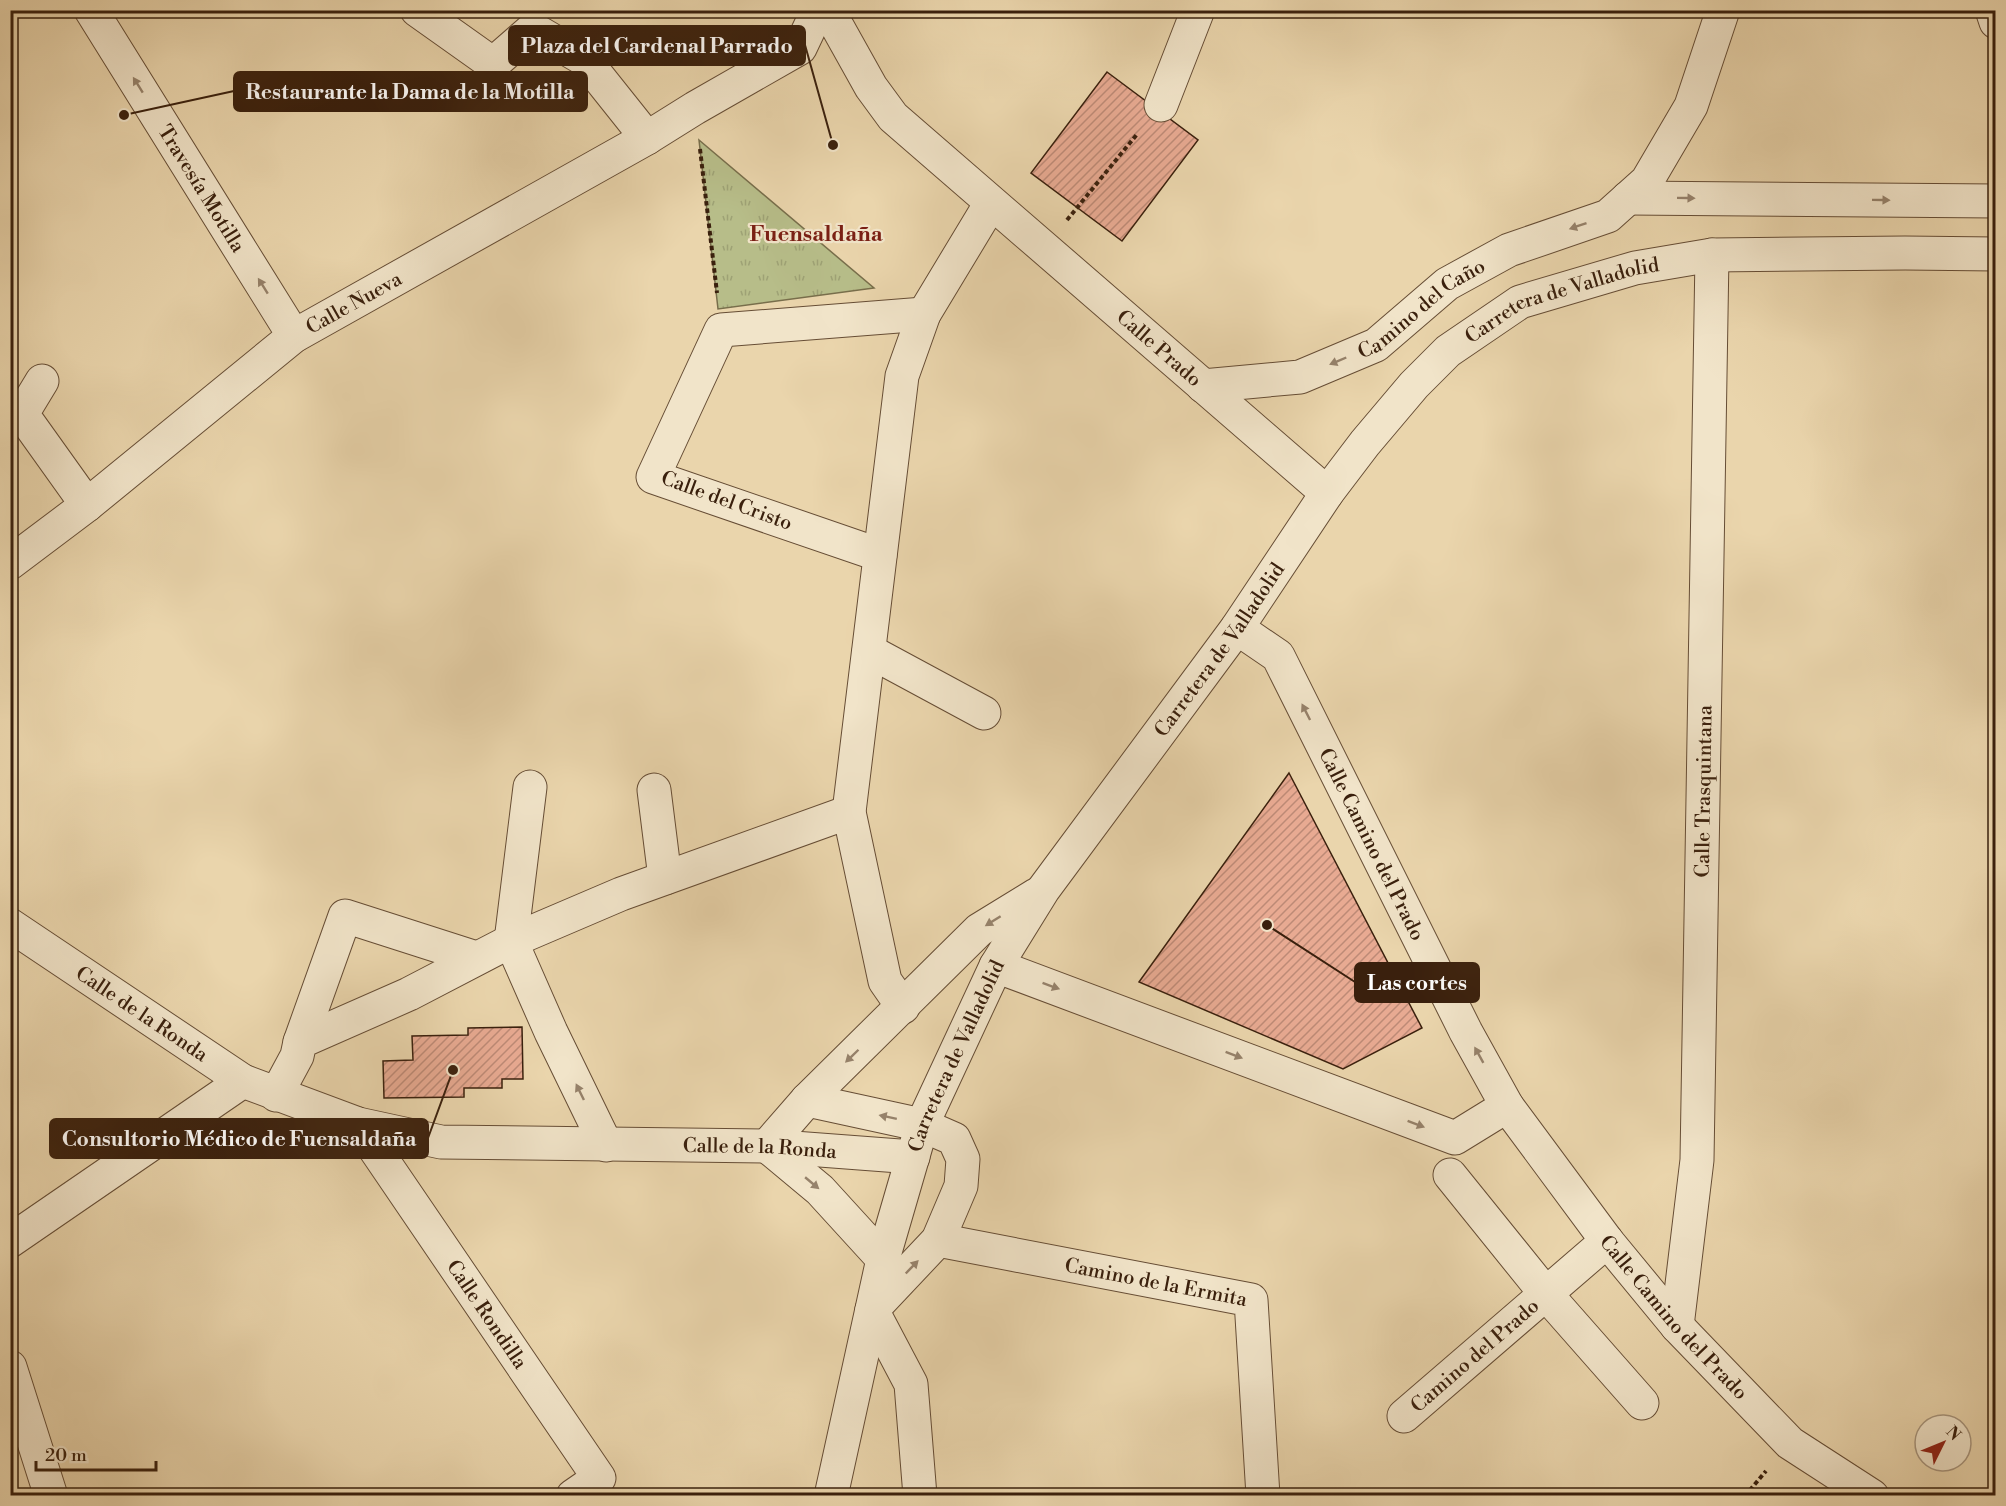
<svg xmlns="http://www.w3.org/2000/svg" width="2006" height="1506" font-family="'Libre Bodoni',serif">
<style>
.park{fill:url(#park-tufts);stroke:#786e4b;stroke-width:1.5}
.building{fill:url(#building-hatch);stroke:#3a200d;stroke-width:1.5}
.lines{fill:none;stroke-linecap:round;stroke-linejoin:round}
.minor-casing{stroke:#664d35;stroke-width:35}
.path{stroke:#3a200d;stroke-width:4;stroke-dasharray:4.5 3;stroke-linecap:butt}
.minor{stroke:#f1e4c9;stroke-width:33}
.oneway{fill:#96826b}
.labels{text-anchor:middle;stroke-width:4.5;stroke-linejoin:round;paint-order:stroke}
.street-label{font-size:20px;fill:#3a200d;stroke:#f1e4c9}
.quarter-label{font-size:22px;font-weight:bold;fill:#7a1f14;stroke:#f1e4c9}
.leader{fill:none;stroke:#3a200d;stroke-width:2}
.callout-dot{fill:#3a200d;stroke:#f1e4c9;stroke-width:2}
.callout{fill:#3a200d;stroke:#3a200d;stroke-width:2}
.callout-label{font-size:21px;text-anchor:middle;font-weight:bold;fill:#fff}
</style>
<defs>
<pattern id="park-tufts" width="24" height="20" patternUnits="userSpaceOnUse" patternTransform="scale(1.5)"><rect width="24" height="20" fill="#b7bd89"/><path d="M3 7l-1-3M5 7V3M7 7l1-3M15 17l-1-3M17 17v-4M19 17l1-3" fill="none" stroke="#9ea275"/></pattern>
<pattern id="building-hatch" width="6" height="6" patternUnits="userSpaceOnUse" patternTransform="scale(1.5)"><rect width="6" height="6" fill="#e8aa92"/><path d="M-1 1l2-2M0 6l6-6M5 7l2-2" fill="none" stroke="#bd8a76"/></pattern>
</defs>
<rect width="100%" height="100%" fill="#ead5ac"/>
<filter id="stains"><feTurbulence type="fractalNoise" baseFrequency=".00333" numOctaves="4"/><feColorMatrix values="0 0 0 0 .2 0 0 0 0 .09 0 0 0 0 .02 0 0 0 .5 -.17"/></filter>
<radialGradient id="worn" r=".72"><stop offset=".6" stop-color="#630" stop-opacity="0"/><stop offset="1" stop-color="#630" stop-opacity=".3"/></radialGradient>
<path class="park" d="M699 140 874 288 718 309Z"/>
<path class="building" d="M1107 72 1198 140 1122 241 1031 173Z
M1289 773 1422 1028 1343 1069 1139 982Z
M522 1027 523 1079H502V1088H464V1097L384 1098 383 1061 413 1060 412 1036 468 1035V1028Z"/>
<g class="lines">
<defs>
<g id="minor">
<path id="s1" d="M91 10 294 336"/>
<path d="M417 10 493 64 533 29 584 59 647 138"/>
<path id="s2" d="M828 10 871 87 893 117 1327 493"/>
<path d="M1992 10 1996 22"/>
<path d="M1161 105 1198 10"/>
<path d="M1628 198 1996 201"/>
<path d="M42 381 22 414 87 505"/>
<path id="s3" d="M1203 386 1300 377 1376 345 1447 284 1509 250 1608 216 1647 181 1691 106 1723 10"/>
<path d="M880 555 653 477 721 330 924 314"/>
<path id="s4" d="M10 563 87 505 294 336 647 138 695 108 800 48 818 10"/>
<path id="s5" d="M1237 628 1278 656 1466 1032 1507 1106 1607 1241 1677 1326 1790 1443 1872 1496"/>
<path d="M869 651 984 713"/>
<path d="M530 787 511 941 551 1032 606 1145"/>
<path d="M654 790 665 878"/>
<path id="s6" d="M10 925 243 1081 358 1124 441 1142 767 1146 913 1157"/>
<path d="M996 966 1455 1138 1507 1106"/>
<path d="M903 1007 885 981 849 812 902 376 924 314 991 203"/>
<path d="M300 1042 345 916 476 958"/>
<path d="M276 1095 297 1056 300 1042 409 994 511 941 621 894 849 812"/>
<path d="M807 1100 922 1125 954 1139 963 1159 961 1186 938 1240 872 1310"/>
<path id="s7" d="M358 1124 599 1478 573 1496"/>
<path d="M767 1146 807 1100 979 930 1036 895"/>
<path d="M767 1146 820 1190 883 1259"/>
<path d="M1450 1175 1546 1294 1642 1403"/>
<path id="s8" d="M938 1240 1251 1300 1263 1496"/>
<path d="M10 1241 243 1081"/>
<path d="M872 1310 911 1384 920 1496"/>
<path id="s9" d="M1677 1326 1697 1160 1712 255"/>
<path d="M10 1367 51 1496"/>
<path id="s10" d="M1404 1416 1607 1241"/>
<path id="s11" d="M831 1496 883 1259 922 1125 996 966 1043 890 1237 628 1327 493 1365 443 1414 385 1448 351 1520 302 1635 268 1712 255 1905 253 1996 254"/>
</g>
</defs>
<use href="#minor" class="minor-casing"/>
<path class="path" d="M700 149 717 293
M1067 220 1138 133
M1745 1496 1766 1471"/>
<use href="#minor" class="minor"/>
</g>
<defs><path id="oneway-solid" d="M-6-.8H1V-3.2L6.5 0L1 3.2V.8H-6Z" transform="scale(1.5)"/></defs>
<g class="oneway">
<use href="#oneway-solid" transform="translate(138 85) rotate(-122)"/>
<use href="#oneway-solid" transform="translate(1686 198) rotate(1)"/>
<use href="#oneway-solid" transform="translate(1881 200) rotate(1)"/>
<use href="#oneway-solid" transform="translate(1578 226) rotate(161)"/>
<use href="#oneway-solid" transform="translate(263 286) rotate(-122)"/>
<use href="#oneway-solid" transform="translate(1338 361) rotate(157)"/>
<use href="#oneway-solid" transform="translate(1306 712) rotate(-117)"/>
<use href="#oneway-solid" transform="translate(993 921) rotate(148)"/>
<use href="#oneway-solid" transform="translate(1051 986) rotate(20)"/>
<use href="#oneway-solid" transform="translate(1234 1055) rotate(21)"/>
<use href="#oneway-solid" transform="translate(1479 1055) rotate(-119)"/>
<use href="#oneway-solid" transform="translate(852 1056) rotate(136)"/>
<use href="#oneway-solid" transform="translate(580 1092) rotate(-116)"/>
<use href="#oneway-solid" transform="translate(888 1117) rotate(-168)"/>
<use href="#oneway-solid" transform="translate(1416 1124) rotate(21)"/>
<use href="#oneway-solid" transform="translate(812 1183) rotate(40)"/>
<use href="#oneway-solid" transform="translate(912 1267) rotate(-46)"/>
</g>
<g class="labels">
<g class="street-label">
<text dy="7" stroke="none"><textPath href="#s1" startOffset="210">Travesía Motilla</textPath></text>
<text dy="7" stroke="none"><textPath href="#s4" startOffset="432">Calle Nueva</textPath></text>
<text dy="7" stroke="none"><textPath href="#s11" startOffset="1449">Carretera de Valladolid</textPath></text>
<text dy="7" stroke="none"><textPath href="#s3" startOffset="238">Camino del Caño</textPath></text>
<text dy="7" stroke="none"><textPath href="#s2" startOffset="478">Calle Prado</textPath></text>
<text transform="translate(727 500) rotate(20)" y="7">Calle del Cristo</text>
<text dy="7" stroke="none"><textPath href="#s11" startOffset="945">Carretera de Valladolid</textPath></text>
<text dy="7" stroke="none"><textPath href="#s9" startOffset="536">Calle Trasquintana</textPath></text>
<text dy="7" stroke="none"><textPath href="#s5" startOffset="260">Calle Camino del Prado</textPath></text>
<text dy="7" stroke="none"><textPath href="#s6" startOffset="159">Calle de la Ronda</textPath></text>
<text dy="7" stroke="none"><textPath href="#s11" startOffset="459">Carretera de Valladolid</textPath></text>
<text dy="7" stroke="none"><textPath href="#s6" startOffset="807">Calle de la Ronda</textPath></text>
<text dy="7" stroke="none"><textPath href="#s8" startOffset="222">Camino de la Ermita</textPath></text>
<text dy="7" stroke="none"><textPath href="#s7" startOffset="230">Calle Rondilla</textPath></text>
<text dy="7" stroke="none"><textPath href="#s5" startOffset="824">Calle Camino del Prado</textPath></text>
<text dy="7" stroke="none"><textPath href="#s10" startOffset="93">Camino del Prado</textPath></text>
</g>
<g class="quarter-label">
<text x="816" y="241">Fuensaldaña</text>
</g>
</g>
<path class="leader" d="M833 145L805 45M124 115L234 91M1267 925L1355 982M453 1070L428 1138"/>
<g class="callout-dot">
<circle cx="833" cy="145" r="6"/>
<circle cx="124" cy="115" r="6"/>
<circle cx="1267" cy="925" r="6"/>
<circle cx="453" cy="1070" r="6"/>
</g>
<g class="callout">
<rect x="509" y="26" width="296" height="39" rx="6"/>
<rect x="234" y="72" width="353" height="39" rx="6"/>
<rect x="1355" y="963" width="124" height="39" rx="6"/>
<rect x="50" y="1119" width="378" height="39" rx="6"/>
</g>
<g class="callout-label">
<text x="657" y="53">Plaza del Cardenal Parrado</text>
<text x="410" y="99">Restaurante la Dama de la Motilla</text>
<text x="1417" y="990">Las cortes</text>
<text x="239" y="1146">Consultorio Médico de Fuensaldaña</text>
</g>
<rect width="2006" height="1506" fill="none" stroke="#ead5ac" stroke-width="36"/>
<rect x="12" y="12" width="1982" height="1482" fill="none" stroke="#3a200d" stroke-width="3"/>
<rect x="18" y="18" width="1970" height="1470" fill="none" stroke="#3a200d" stroke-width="1.5"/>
<g transform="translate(1943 1443) rotate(47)"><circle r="28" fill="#f1e4c9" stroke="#a8967e" stroke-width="1.5"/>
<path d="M0-4.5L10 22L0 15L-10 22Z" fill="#8f2418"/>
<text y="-9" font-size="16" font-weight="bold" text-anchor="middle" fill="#3a200d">N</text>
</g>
<path d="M36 1461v9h120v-9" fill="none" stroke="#3a200d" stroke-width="3"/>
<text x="45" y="1461" font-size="18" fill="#3a200d" stroke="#f1e4c9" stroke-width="4.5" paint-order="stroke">20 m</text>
<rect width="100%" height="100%" filter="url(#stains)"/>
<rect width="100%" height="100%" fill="url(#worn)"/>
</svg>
